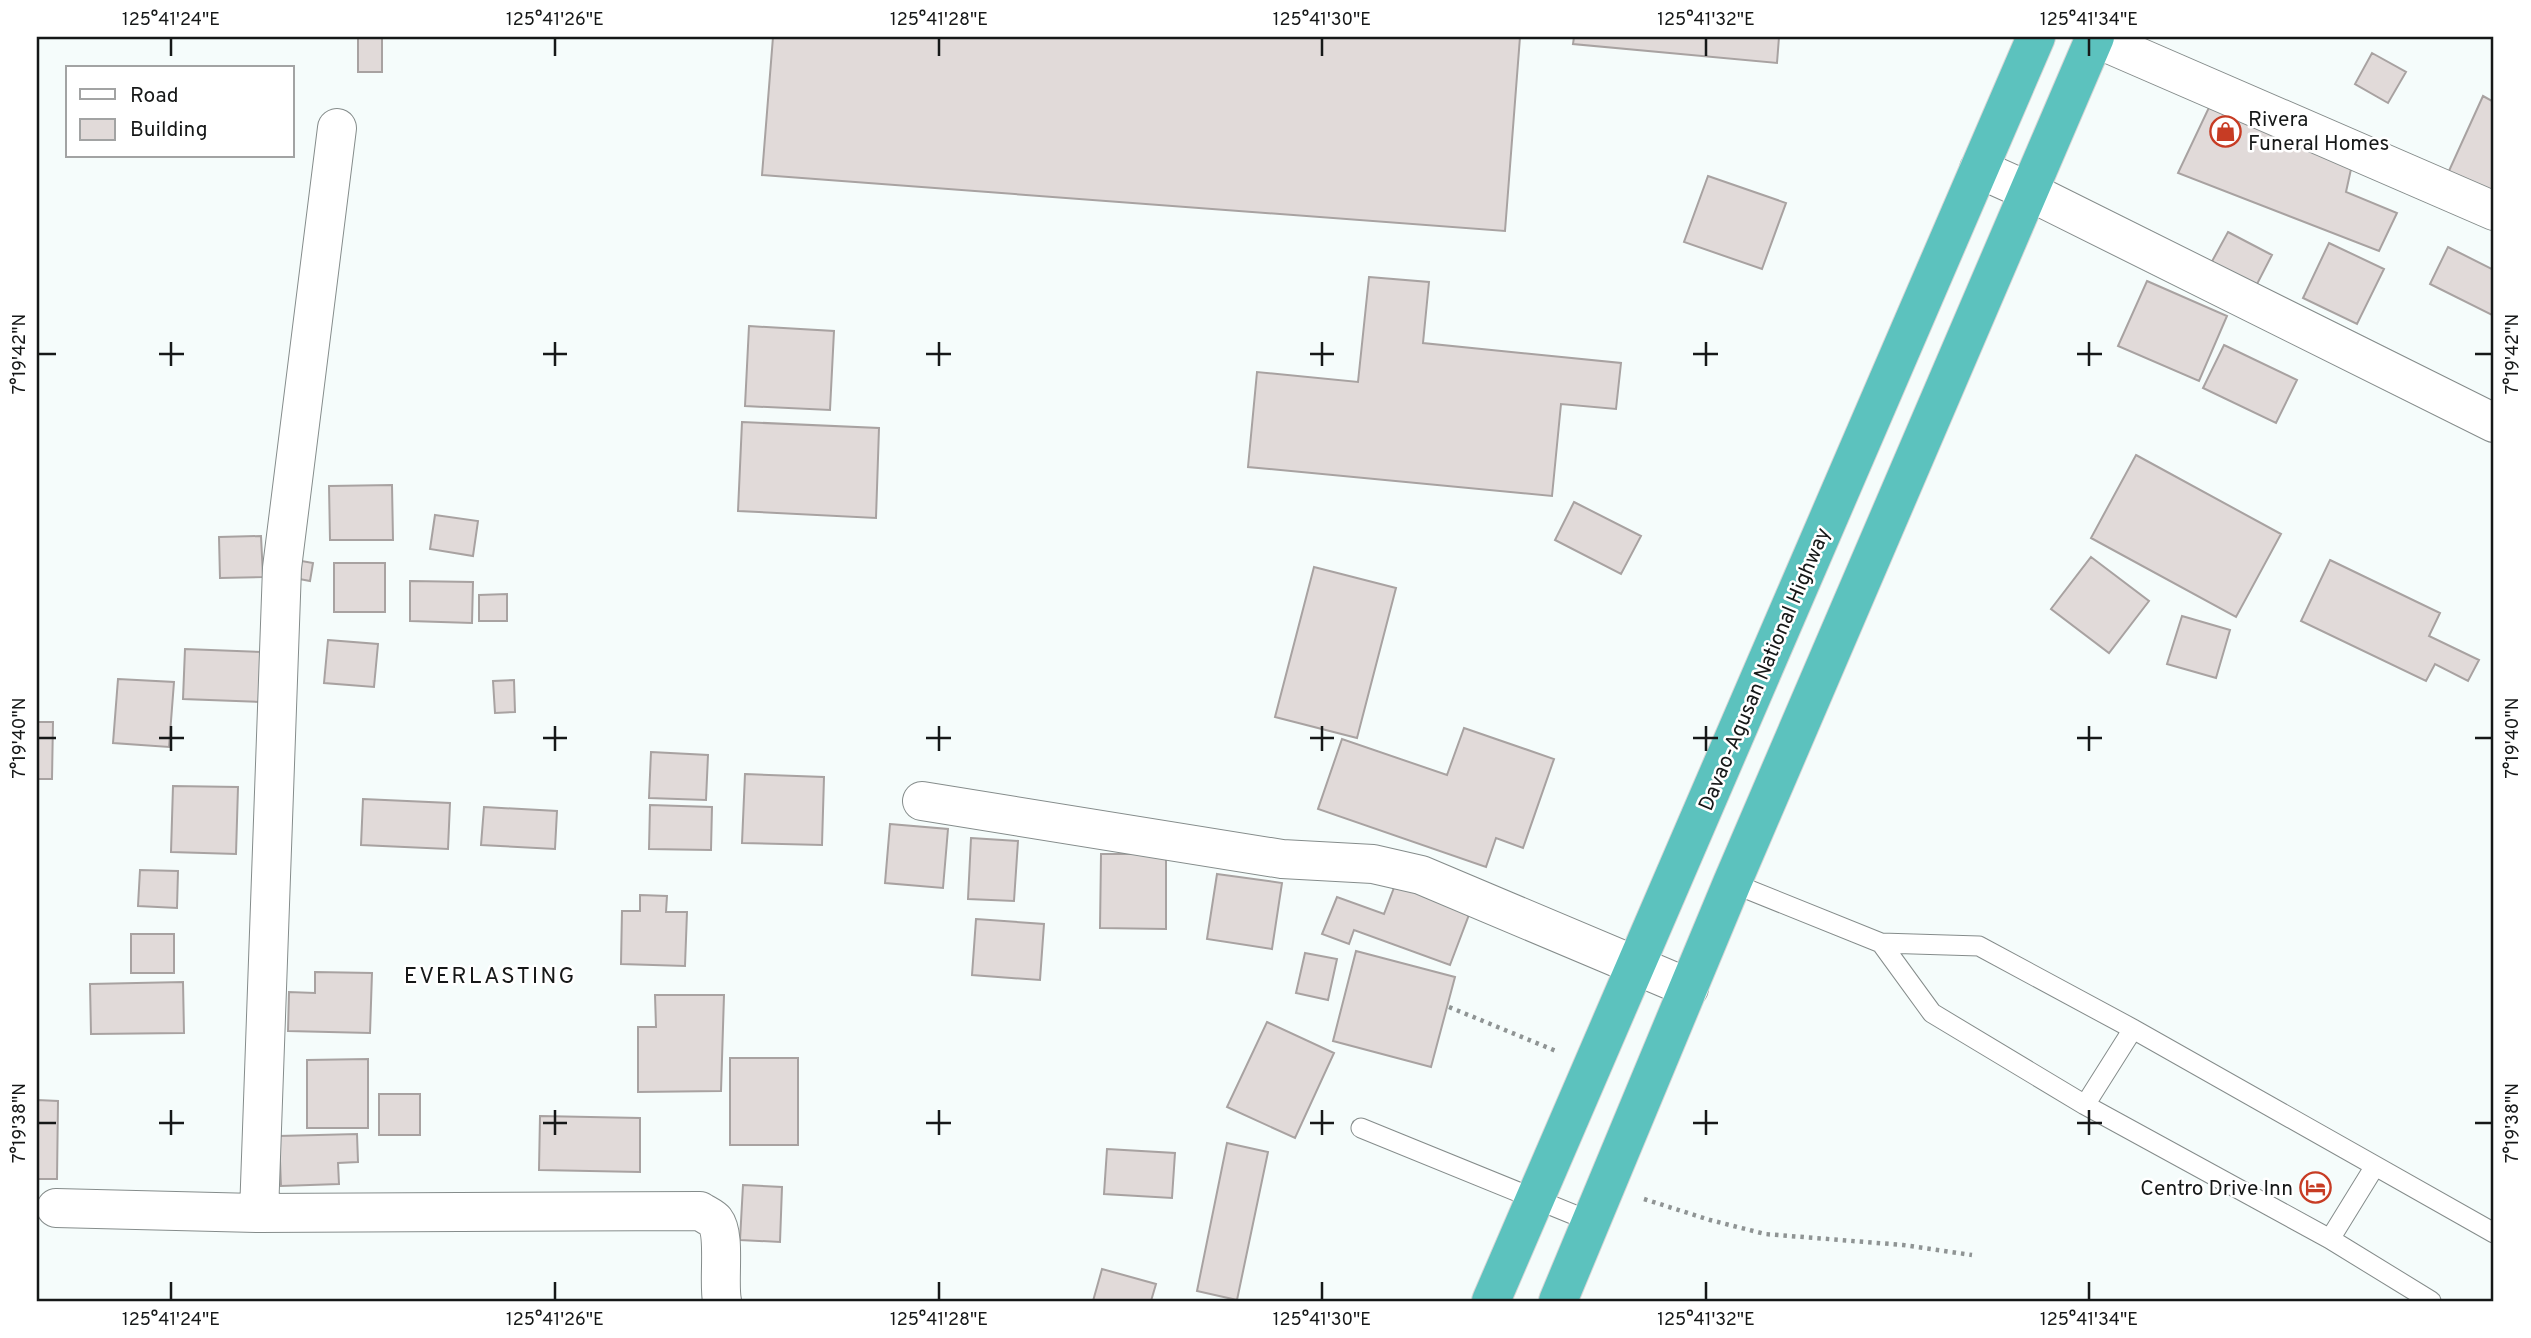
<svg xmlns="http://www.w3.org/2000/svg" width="2531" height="1338" font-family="Overpass,sans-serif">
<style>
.building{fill:#e1dad9;stroke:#a8a2a1;stroke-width:2}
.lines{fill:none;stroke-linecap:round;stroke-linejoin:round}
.service-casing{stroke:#858c8b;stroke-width:21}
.minor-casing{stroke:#858c8b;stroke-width:40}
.trunk-casing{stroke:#d5d5d5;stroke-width:40}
.path{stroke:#8f9494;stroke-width:4.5;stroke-dasharray:3.5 5;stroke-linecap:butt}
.service{stroke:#fff;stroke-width:19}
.minor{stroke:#fff;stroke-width:38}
.trunk{stroke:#5cc2be;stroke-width:38}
.ticks{fill:none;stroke:#161818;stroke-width:2.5}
.labels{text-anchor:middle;stroke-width:5;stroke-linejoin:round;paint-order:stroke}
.poi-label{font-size:21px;fill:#161818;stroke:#fff;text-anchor:start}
.street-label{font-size:21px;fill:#161818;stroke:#fff}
.neighbourhood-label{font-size:23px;letter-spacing:2px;fill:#161818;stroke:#fff}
.neatline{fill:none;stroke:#161818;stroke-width:2.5}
.ticks-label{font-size:18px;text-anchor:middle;fill:#161818}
</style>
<rect width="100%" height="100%" fill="#f5fcfb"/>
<path class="building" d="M358 37H382V72H358Z
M773 37H1520L1505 231 762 175Z
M1574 37H1779L1777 63 1573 44Z
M2372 53 2406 72 2388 103 2355 84Z
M2483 96 2494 102V194L2448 173Z
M2213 99 2353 160 2346 192 2397 213 2379 251 2178 173Z
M1708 176 1786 203 1762 269 1684 242Z
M2228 232 2272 255 2255 288 2210 265Z
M2329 243 2384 269 2357 324 2303 298Z
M2448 247 2494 270V316L2430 284Z
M1369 277 1429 282 1423 343 1621 363 1616 409 1561 404 1552 496 1248 467 1257 372 1358 382Z
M2147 281 2227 316 2199 381 2118 346Z
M749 326 834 331 830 410 745 406Z
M2224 345 2297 380 2276 423 2203 388Z
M742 422 879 428 876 518 738 511Z
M2136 455 2281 534 2236 617 2091 538Z
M392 485 393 540H330L329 486Z
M1574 502 1641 536 1621 574 1555 540Z
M435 515 478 521 473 556 430 549Z
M261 536 263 577 220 578 219 537Z
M2091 557 2149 601 2109 653 2051 609Z
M296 560 313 563 310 581 294 578Z
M2330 560 2440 613 2429 636 2479 660 2468 681 2435 664 2426 681 2301 621Z
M334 563H385V612H334Z
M1314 567 1396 588 1357 738 1275 717Z
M410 581 473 582 472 623 410 621Z
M507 594V621H479V595Z
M2182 616 2230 630 2216 678 2167 664Z
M328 640 378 644 374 687 324 683Z
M185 649 263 652 261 702 183 699Z
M118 679 174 682 169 747 113 743Z
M514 680 515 712 495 713 493 681Z
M37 722H53L52 779H37Z
M1464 728 1554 759 1523 848 1496 838 1486 867 1318 809 1342 739 1447 775Z
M651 752 708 755 706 800 649 798Z
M745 774 824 777 822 845 742 843Z
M173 786 238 787 236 854 171 852Z
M363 799 450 803 448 849 361 845Z
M650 805 712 807 711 850 649 849Z
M484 807 557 811 555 849 481 845Z
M890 824 948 829 943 888 885 883Z
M971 838 1018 841 1014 901 968 899Z
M1101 854H1166V929L1100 928Z
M140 870 178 871 177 908 138 906Z
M1217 874 1282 883 1272 949 1207 939Z
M1395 885 1470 912 1450 965 1354 930 1349 944 1322 934 1337 897 1384 914Z
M640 895 667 896 666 912H687L685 966 621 964 622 911H640Z
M976 919 1044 924 1040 980 972 975Z
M131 934H174V973H131Z
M1356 951 1455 977 1431 1067 1333 1041Z
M1305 953 1337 959 1328 1000 1296 993Z
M315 972 372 973 370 1033 288 1031 289 992 315 993Z
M183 982 184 1033 91 1034 90 984Z
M655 995H724L721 1091 638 1092V1027H656Z
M1267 1022 1334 1053 1295 1138 1227 1107Z
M730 1058H798V1145H730Z
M368 1059V1128H307V1060Z
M379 1094H420V1135H379Z
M37 1100 58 1101 57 1179H37Z
M540 1116 640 1118V1172L539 1170Z
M357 1134 358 1162 338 1163 339 1184 281 1186 279 1136Z
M1227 1143 1268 1152 1237 1300 1197 1291Z
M1107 1149 1175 1153 1172 1198 1104 1194Z
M743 1185 782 1187 780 1242 740 1240Z
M1102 1269 1156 1284 1151 1301H1093Z"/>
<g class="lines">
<defs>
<path id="service" d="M1732 883 1881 943 1979 946 2133 1029 2494 1233
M1881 943 1932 1013 2085 1105 2330 1239 2431 1301
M2085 1105 2133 1029
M1361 1128 1592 1222
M2330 1239 2375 1166"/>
<path id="minor" d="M2095 38 2494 211
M1979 169 2028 191 2494 423
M922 801 1282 859 1373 864 1421 875 1689 988
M56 1208 259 1213 700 1211C704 1214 712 1217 715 1221 726 1235 718 1281 722 1301
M259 1213 282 568 337 128"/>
<path id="trunk" d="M1491 1301 2036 37
M1558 1301 1732 883 2095 37"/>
</defs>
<use href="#service" class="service-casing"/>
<use href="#minor" class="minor-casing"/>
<use href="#trunk" class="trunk-casing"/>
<path class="path" d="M1449 1007 1556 1051
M1644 1199 1710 1220 1765 1234 1903 1245 1972 1255"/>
<use href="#service" class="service"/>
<use href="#minor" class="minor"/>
<use href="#trunk" class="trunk"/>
</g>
<path class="ticks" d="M171 38V56M555 38V56M939 38V56M1322 38V56M1706 38V56M2089 38V56M171 342V366M555 342V366M939 342V366M1322 342V366M1706 342V366M2089 342V366M38 354H56M159 354H184M543 354H567M926 354H951M1310 354H1334M1693 354H1718M2077 354H2102M2475 354H2492M171 726V751M555 726V751M939 726V751M1322 726V751M1706 726V751M2089 726V751M38 738H56M159 738H184M543 738H567M926 738H951M1310 738H1334M1693 738H1718M2077 738H2102M2475 738H2492M171 1110V1135M555 1110V1135M939 1110V1135M1322 1110V1135M1706 1110V1135M2089 1110V1135M38 1123H56M159 1123H184M543 1123H567M926 1123H951M1310 1123H1334M1693 1123H1718M2077 1123H2102M2475 1123H2492M171 1282V1300M555 1282V1300M939 1282V1300M1322 1282V1300M1706 1282V1300M2089 1282V1300"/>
<defs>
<symbol id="shop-ring" viewBox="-11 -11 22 22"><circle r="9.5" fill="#fff" stroke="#c73c24" stroke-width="1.5"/><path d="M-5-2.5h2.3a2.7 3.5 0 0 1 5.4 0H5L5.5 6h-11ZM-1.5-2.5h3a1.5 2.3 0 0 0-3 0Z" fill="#c73c24"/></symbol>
<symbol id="hotel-ring" viewBox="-11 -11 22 22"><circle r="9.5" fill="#fff" stroke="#c73c24" stroke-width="1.5"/><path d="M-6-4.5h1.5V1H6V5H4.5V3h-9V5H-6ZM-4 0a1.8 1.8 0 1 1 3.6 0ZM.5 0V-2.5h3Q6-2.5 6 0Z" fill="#c73c24"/></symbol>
</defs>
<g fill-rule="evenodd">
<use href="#shop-ring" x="2208" y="114" width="35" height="35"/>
<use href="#hotel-ring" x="2298" y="1170" width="35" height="35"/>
</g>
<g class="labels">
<g class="poi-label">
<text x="2248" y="126">Rivera<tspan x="2248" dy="24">Funeral Homes</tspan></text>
<text x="2293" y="1195" text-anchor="end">Centro Drive Inn</text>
</g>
<g class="street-label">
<text transform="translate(1764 669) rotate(-67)" y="7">Davao-Agusan National Highway</text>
</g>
<g class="neighbourhood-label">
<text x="490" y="983">EVERLASTING</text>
</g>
</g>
<rect width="2531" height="1338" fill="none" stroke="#ffffff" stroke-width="77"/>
<rect x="66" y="66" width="228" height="91" fill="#ffffff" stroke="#a2a3a3" stroke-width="2"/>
<rect x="80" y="89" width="35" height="10" fill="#ffffff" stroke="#a2a3a3" stroke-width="2"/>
<text x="130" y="102" font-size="21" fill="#161818">Road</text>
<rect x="80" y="119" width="35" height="21" fill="#e1dad9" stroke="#a2a3a3" stroke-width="2"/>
<text x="130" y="136" font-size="21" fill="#161818">Building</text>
<rect x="38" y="38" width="2454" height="1262" class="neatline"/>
<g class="ticks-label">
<text x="171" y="25">125°41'24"E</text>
<text x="555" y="25">125°41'26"E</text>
<text x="939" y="25">125°41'28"E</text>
<text x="1322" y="25">125°41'30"E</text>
<text x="1706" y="25">125°41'32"E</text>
<text x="2089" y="25">125°41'34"E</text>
<text transform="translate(19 354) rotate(-90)" y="6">7°19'42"N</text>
<text transform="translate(2512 354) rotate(-90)" y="6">7°19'42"N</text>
<text transform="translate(19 738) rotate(-90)" y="6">7°19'40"N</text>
<text transform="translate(2512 738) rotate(-90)" y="6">7°19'40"N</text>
<text transform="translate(19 1123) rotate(-90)" y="6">7°19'38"N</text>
<text transform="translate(2512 1123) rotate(-90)" y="6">7°19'38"N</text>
<text x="171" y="1325">125°41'24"E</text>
<text x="555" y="1325">125°41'26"E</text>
<text x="939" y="1325">125°41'28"E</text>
<text x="1322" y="1325">125°41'30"E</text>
<text x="1706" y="1325">125°41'32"E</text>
<text x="2089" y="1325">125°41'34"E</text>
</g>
</svg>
